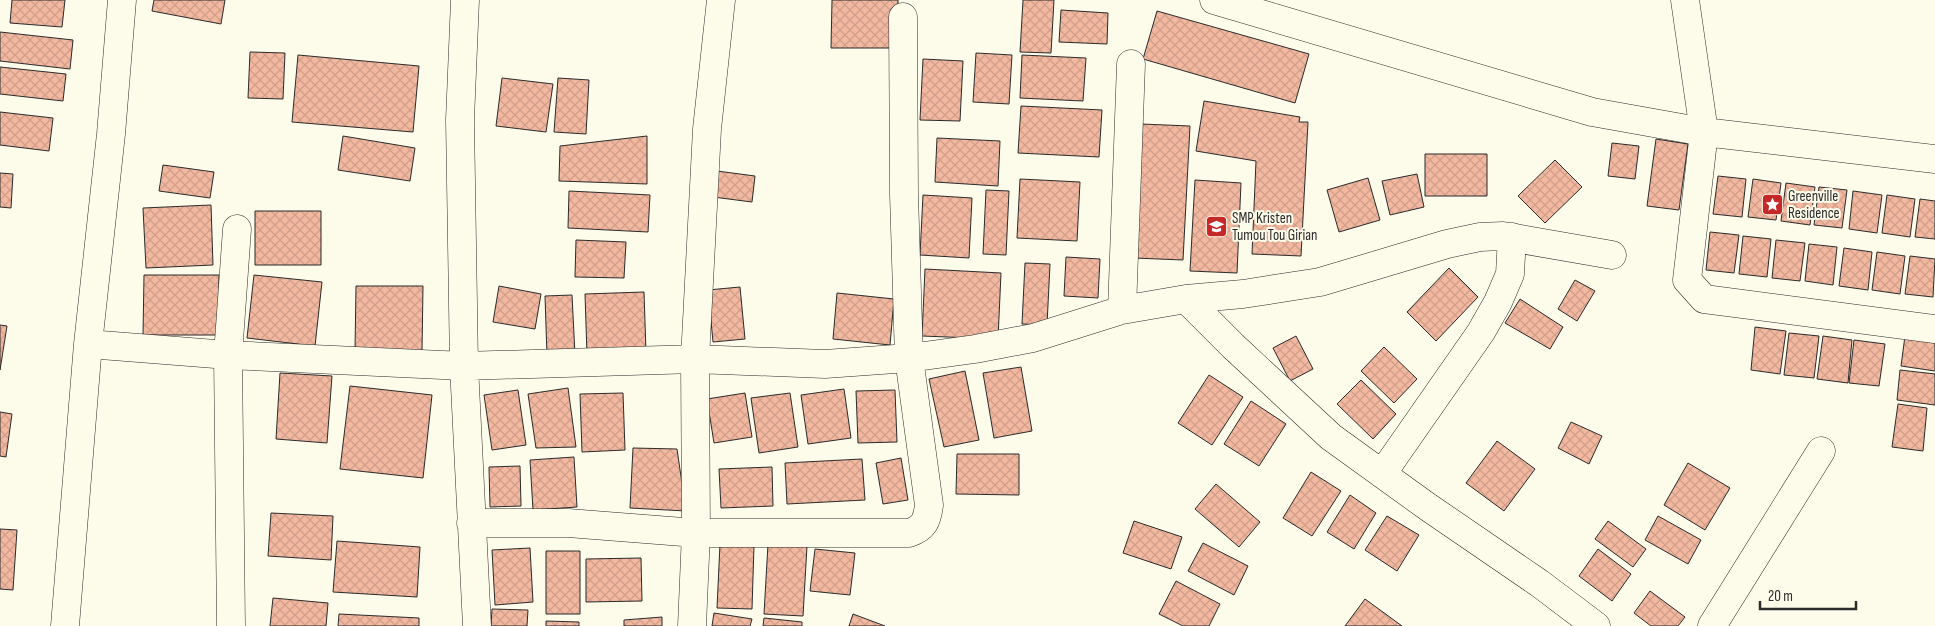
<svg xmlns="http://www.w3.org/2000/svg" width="1935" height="626" font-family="'Sofia Sans Condensed',sans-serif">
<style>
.building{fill:url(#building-cross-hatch);stroke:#2b2b2b}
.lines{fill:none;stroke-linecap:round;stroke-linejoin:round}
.minor-casing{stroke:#2b2b2b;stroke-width:29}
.minor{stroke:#fdfbea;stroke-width:28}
.labels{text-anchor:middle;stroke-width:4;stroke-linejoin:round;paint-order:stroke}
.poi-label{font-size:15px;fill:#2b2b2b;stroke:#fdfbea;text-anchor:start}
</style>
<defs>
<pattern id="building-cross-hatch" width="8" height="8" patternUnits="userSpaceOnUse" patternTransform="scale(1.25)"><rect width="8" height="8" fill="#f2b8a0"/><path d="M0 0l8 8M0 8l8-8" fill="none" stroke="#d09e8a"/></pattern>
</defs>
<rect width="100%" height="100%" fill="#fdfbea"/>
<path class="building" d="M12 0H65L62 27 10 23Z
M154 0H225L221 24 152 11Z
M832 0H898V48H831Z
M1023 0H1054L1051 53 1020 52Z
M1061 10 1108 13 1107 44 1059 42Z
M1157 11 1309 54 1295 103 1143 59Z
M0 32 73 40 70 69 0 61Z
M250 52 285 53 283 99 248 98Z
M976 53 1012 55 1009 104 973 102Z
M298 55 419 66 413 132 292 122Z
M1022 55 1086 58 1083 101 1020 98Z
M923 59 963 61 960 121 920 120Z
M0 67 66 74 63 101 0 94Z
M502 78 553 84 546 132 496 126Z
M558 78 589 80 586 134 554 132Z
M1204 101 1300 117 1299 122H1308L1301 256 1252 254 1256 161 1196 151Z
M1021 106 1102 110 1099 157 1018 153Z
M0 112 53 118 49 151 0 145Z
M1141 124 1190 126 1183 260 1134 258Z
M343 136 415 148 410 181 338 170Z
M647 136V184L559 181 560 146Z
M937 138 1000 141 998 186 935 182Z
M1656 139 1688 144 1679 210 1647 206Z
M1612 143 1639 146 1635 179 1608 176Z
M1425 154H1487V196H1425Z
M1555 160 1582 187 1545 223 1518 196Z
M163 165 214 172 210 198 159 191Z
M717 171 755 176 752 202 713 197Z
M0 173 13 174 11 208 0 207Z
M1417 174 1424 207 1390 215 1382 181Z
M1718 176 1746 179 1742 217 1713 214Z
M1368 178 1380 220 1339 232 1327 190Z
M1020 179 1080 182 1077 241 1017 238Z
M1753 179 1781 183 1776 220 1748 217Z
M1195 180 1241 183 1237 273 1190 271Z
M1786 183 1815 187 1810 225 1781 221Z
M1819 187 1847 190 1842 228 1814 225Z
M986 190 1009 191 1006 255 983 254Z
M569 191 650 195 648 232 568 228Z
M1853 191 1882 195 1877 233 1849 229Z
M923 195 972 198 969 258 920 255Z
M1887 195 1915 199 1910 237 1882 233Z
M1920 199 1935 201V239L1915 237Z
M211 205 213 265 146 268 143 208Z
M255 211H321V265H255Z
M1710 232 1739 235 1734 273 1706 270Z
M1743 236 1771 239 1767 277 1739 274Z
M576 240 626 242 624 278 575 277Z
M1776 240 1805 243 1800 281 1772 278Z
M1809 244 1837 247 1833 285 1805 281Z
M1844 248 1872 252 1868 290 1839 286Z
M1877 252 1905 256 1900 294 1872 290Z
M1910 256 1935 259 1933 297 1905 294Z
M1066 257 1100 259 1098 298 1064 296Z
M1025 263 1050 264 1047 325 1022 324Z
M1449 268 1478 297 1436 341 1407 312Z
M925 269 1001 273 998 339 922 336Z
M144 275H219L218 335H143Z
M254 275 322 282 315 346 247 338Z
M1575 280 1595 291 1577 321 1558 309Z
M356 286H423L422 351 355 350Z
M499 286 541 294 535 329 493 322Z
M740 287 745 339 713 342 708 290Z
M644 292 646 353 587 355 585 294Z
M837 293 894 299 890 345 833 339Z
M572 295 575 355 547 356 545 296Z
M1520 299 1563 327 1550 349 1505 323Z
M0 325 7 326 0 370Z
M1755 327 1786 331 1780 374 1751 370Z
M1789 333 1819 336 1814 378 1784 375Z
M1296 336 1313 369 1290 381 1273 348Z
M1823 336 1852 340 1848 383 1817 379Z
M1905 336 1935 341V371L1901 366Z
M1854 340 1885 344 1879 386 1849 383Z
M1384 347 1417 379 1394 403 1361 371Z
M1021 367 1032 431 994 438 983 373Z
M1900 370 1935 374V405L1897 400Z
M965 371 979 440 944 447 929 379Z
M280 373 332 376 327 443 276 439Z
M1209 375 1243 397 1212 445 1178 423Z
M1361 380 1396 414 1373 439 1337 404Z
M350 386 432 395 423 478 340 469Z
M568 388 576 447 536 448 528 394Z
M844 389 851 438 808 444 801 395Z
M518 390 526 445 492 450 484 395Z
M895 390 897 442 858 443 856 391Z
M623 393 625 450 582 452 580 394Z
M745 393 752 437 714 443 707 399Z
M790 393 798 447 759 453 751 398Z
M1251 401 1286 424 1259 466 1224 444Z
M1898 404 1927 408 1923 451 1892 447Z
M0 412 12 414 6 457 0 456Z
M1571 422 1602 436 1589 464 1558 448Z
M1497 441 1535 469 1504 511 1466 483Z
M633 448 677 449 686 511 630 508Z
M957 454H1019V495L956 494Z
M574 457 577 507 533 510 530 460Z
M901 458 908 500 883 504 876 463Z
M862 459 865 500 787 504 785 463Z
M1688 463 1730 488 1705 530 1664 505Z
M520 466 521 506 490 507 489 467Z
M772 467 773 506 721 508 719 469Z
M1311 472 1341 491 1312 536 1283 518Z
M1216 484 1260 522 1239 547 1195 509Z
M1350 495 1376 513 1354 549 1327 532Z
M271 513 333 516 331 560 268 556Z
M1387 516 1419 535 1397 571 1365 550Z
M1658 516 1701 540 1688 564 1645 540Z
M1134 521 1182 537 1171 569 1123 553Z
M1608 521 1646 549 1633 567 1595 539Z
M0 529 17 530 13 590 0 589Z
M337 541 420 547 417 597 333 592Z
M1203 543 1248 566 1234 595 1188 571Z
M720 544 754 545 752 609 717 608Z
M768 544 807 546 803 616 764 614Z
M530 548 533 602 495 605 492 550Z
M815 549 855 553 850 595 810 591Z
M1598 549 1631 574 1612 601 1579 576Z
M546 551H580V614H546Z
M641 558 642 601 586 602V559Z
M1176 581 1220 604 1209 626H1183L1159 614Z
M1650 591 1685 617 1678 626H1651L1634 613Z
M273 598 328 603 326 626H270Z
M1365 599 1402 626H1345Z
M492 609 528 610 527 626H491Z
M714 613 752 619 750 626H712Z
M339 614 419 618V626H338Z
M853 614 885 626H849Z
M662 617V626H624V620Z
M764 618 802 622V626H763Z
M546 621 579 622V626H546Z"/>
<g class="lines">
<defs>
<path id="minor" d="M465 0 460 120 464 366 477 626
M1214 0 1592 112 1704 132 1935 159
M1685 0 1704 132 1687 280 1704 299 1935 329
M1186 299 1233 346 1331 437 1428 507 1539 583 1596 626
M1122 310 1131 64
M88 344 228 355 464 366 695 359 825 364 909 358 975 349 1033 338 1122 310 1186 299 1243 294 1320 282 1447 244 1480 237 1503 236 1612 255
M1382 474 1481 332 1498 302 1510 274 1512 237
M471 523H568L696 533H909C924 528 927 521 929 505L909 358 904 194 903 17
M65 626 88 344 111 134 122 0
M231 626 228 355 237 229
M692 626 696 533 695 359 707 129 721 0
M1712 626 1821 451"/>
</defs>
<use href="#minor" class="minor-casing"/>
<use href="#minor" class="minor"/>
</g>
<defs>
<symbol id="sight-square" viewBox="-11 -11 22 22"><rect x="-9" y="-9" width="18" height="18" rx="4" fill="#c62828" stroke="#fdfbea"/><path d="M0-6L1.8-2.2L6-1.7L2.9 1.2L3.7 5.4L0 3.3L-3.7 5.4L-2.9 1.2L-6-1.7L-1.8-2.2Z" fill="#fff"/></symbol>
<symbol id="school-square" viewBox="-11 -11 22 22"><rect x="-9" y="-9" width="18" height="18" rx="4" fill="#c62828" stroke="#fdfbea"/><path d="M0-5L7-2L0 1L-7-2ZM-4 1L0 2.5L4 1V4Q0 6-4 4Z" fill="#fff"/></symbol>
</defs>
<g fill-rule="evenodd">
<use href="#sight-square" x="1760" y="192" width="25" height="25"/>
<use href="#school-square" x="1204" y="214" width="25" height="25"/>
</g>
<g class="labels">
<g class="poi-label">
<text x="1788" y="201">Greenville<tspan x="1788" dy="17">Residence</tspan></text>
<text x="1232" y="223">SMP Kristen<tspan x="1232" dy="17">Tumou Tou Girian</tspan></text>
</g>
</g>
<path d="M1760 601v8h96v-8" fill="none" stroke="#2b2b2b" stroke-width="2.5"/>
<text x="1768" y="601" font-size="15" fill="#2b2b2b" stroke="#fdfbea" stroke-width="4" paint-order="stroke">20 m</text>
</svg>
